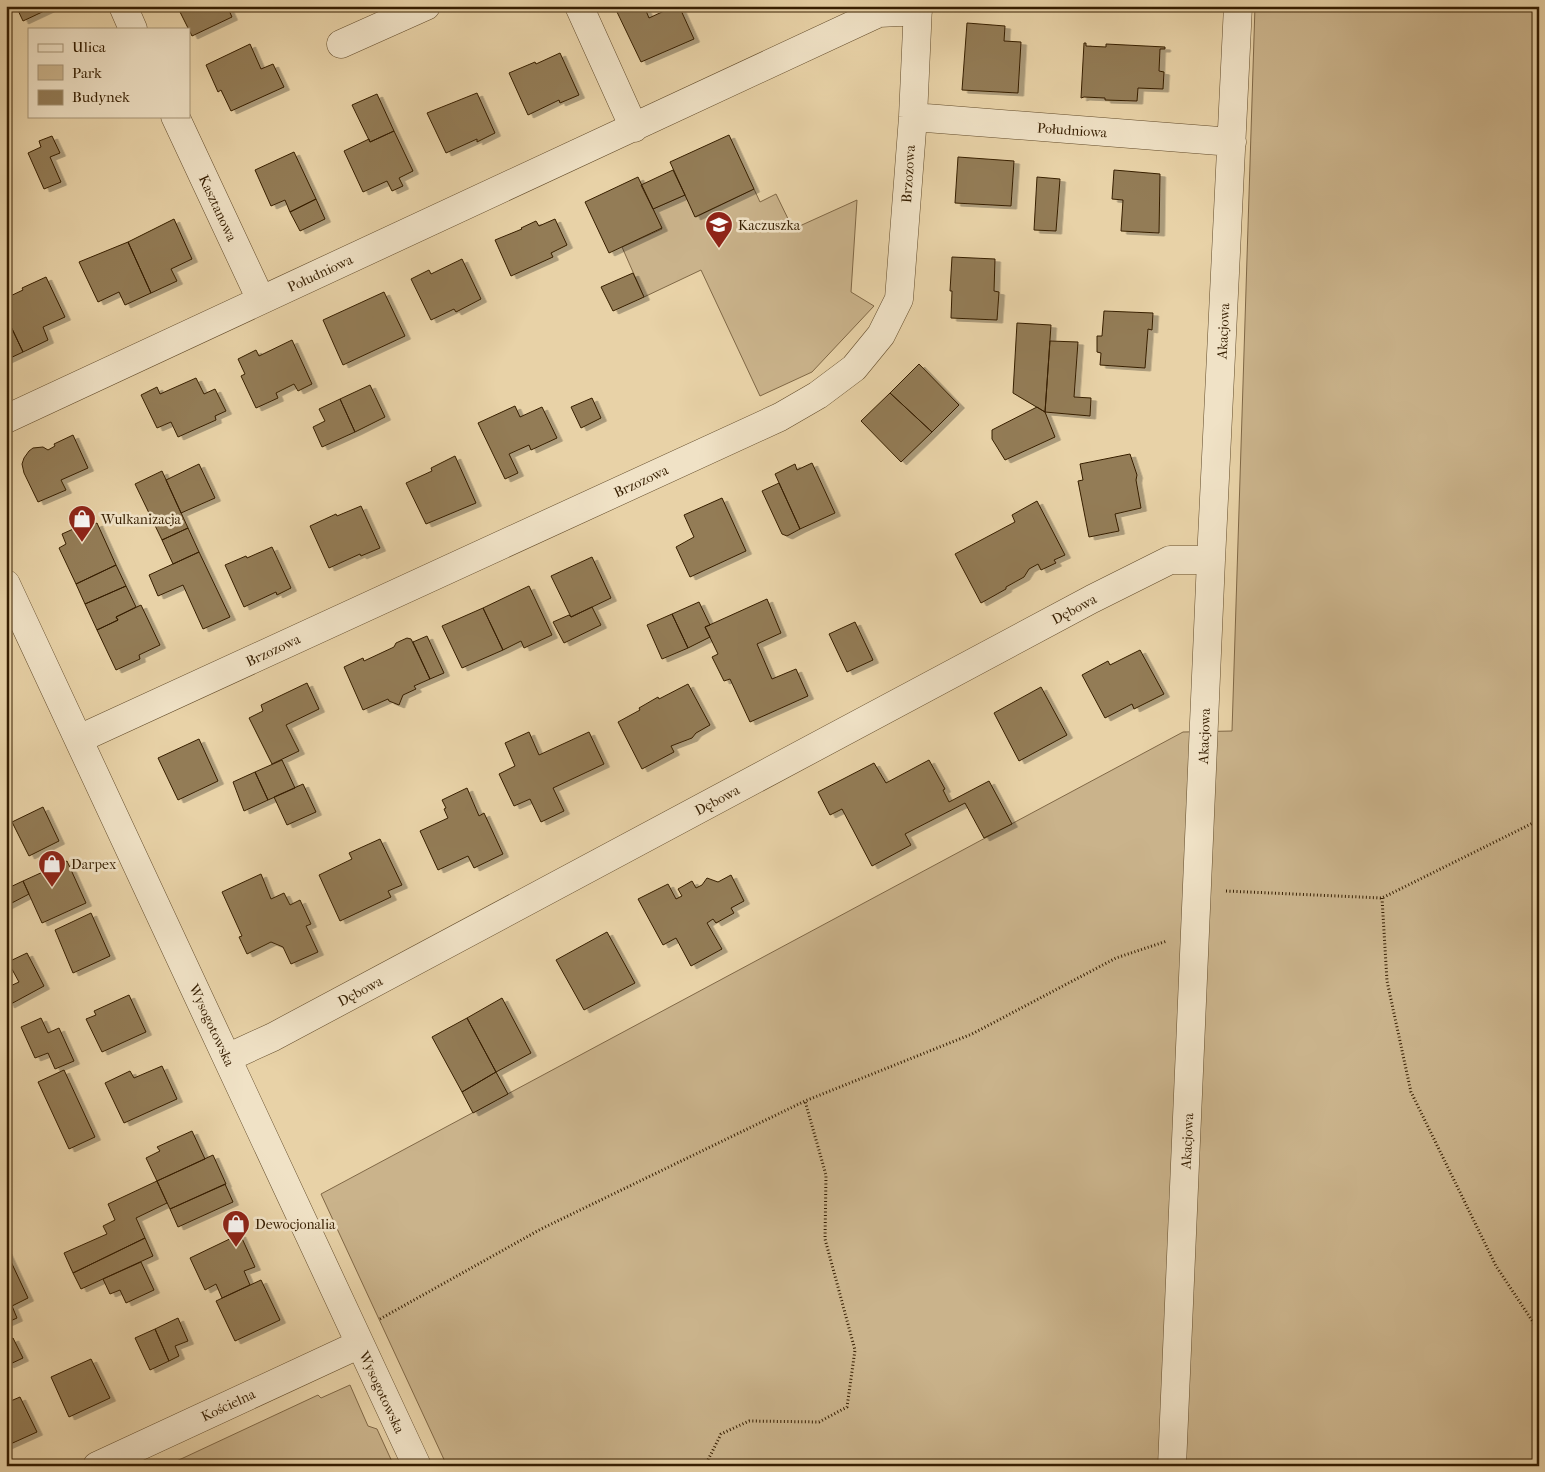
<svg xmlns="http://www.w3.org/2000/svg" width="1545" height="1472" font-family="'IM FELL French Canon',serif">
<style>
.green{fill:#cab38b;stroke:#806846}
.building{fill:#937c57;stroke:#361e01;filter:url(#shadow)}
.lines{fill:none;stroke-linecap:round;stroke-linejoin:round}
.street-casing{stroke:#624b2a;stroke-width:29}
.path{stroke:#361e01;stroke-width:3;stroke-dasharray:1 2.5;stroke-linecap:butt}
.street{stroke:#f0e2c6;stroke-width:28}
.labels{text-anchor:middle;stroke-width:5;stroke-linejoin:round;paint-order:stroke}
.street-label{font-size:14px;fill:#361e01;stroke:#f0e2c6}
.poi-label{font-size:14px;fill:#361e01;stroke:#f0e2c6;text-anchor:start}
</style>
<defs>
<filter id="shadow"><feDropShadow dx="5.5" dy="3" stdDeviation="0" flood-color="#0004"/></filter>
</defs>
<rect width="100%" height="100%" fill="#e8d2a7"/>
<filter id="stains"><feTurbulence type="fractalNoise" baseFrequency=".004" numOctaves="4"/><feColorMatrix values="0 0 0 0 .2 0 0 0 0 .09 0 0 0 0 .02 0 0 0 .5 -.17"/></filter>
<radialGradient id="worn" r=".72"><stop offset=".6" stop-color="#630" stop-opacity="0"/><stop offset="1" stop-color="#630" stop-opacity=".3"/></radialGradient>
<path class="green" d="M1255 6H1539V1466H447L321 1194 1183 732 1232 731Z
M754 189 760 202 776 194 793 229 857 200 851 292 874 306 812 372 760 396 701 270 644 297 622 247 662 229 653 209 685 195 696 217Z
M350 1385 368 1426 377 1429 394 1466H166L318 1395 321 1398Z"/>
<path class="building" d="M16 6H55L23 21Z
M177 6H227L232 17 192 36Z
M629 6H644L649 18 675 6H679L694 39 641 62 617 12Z
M967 23 1005 26 1004 41 1021 42 1018 93 962 90Z
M1084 43H1086V46L1106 47V44L1165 47V49H1160L1159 71 1164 72 1163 89 1138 88 1137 101 1105 100V98L1084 97 1081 98Z
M250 44 261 69 273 64 284 87 231 111 221 90 218 92 206 65Z
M560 53 579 95 560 103 559 100 528 115 509 73 535 62 536 64Z
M477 93 495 133 477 142V139L446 153 427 113Z
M377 94 394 131 370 142 352 105Z
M394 131 413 171 399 178 403 186 392 191 387 181 363 192 344 151 369 139 370 142Z
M729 135 754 189 695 217 670 162Z
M52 136 60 153 50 157 61 182 44 189 28 153 41 147 39 141Z
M294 152 316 199 290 212 285 200 271 206 255 170Z
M958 157 1014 161 1011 206 955 203Z
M673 170 685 195 653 209 641 185Z
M1114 170 1160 174 1159 233 1121 231 1123 200 1112 199Z
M638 177 662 228 609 253 585 202Z
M1037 177 1060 179 1056 231 1034 230Z
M316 199 325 219 300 231 290 212Z
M174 219 192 259 171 269 177 281 151 293 128 242Z
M555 219 567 245 551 253 553 257 511 276 495 240 522 229 521 228 536 221 539 226Z
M128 242 151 293 125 305 119 292 98 302 79 262Z
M952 257 995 259 994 291 999 292 997 320 951 318 952 291H950Z
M462 259 481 299 456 312 454 309 431 320 411 279 429 270 431 274Z
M633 273 644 297 613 311 601 287Z
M46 277 65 317 43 327 48 340 23 352 6 316V298L23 290 22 288Z
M384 292 405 336 343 365 323 320Z
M1104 311 1153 313 1152 330 1148 329 1145 368 1100 365 1101 353 1097 352V336H1102Z
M6 316 23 352 6 360Z
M1017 323 1051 325 1045 412 1013 393Z
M292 340 312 384 298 391 294 384 276 393 278 398 256 408 241 376 245 374 238 359 256 350 259 356Z
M1050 341 1078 342 1074 397 1091 398 1090 416 1045 412Z
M919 364 959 405 932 432 890 393Z
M196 378 204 394 215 389 226 411 215 416 216 420 178 437 171 422 157 428 141 395 157 387 160 394Z
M370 385 385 417 355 432 340 399Z
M890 393 932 432 901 462 861 421Z
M592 398 601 418 581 428 571 407Z
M340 399 355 432 322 447 313 427 325 421 319 409Z
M515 406 520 417 542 407 557 438 531 450 529 445 509 454 518 473 505 479 478 423Z
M1037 407 1045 412 1055 437 1005 460 992 439V430Z
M73 435 88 468 61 480 66 490 38 502 24 473 22 464 24 458 29 451 33 448 43 447 48 450 55 446 54 444Z
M1130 454 1137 475 1136 480 1141 508 1115 514 1119 531 1089 537 1078 481 1083 480 1080 464Z
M455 456 476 503 426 524 406 483 432 471 431 468Z
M812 463 835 513 800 529 775 474 795 464 797 470Z
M199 464 215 498 181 513 166 480Z
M162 471 188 528 162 540 135 484Z
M779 483 800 529 787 536 782 534 762 491Z
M722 498 746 551 690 577 676 547 694 537 684 515Z
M1037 501 1065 555 1054 560 1056 563 1041 570 1038 564 1029 569 1024 577 1006 587V589L981 603 955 554 1015 522 1012 515Z
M361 506 380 548 361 556 360 554 329 568 310 526 336 514 337 516Z
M97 523 116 565 76 584 59 548 66 544 62 534 80 526 82 530Z
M188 528 199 552 173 564 162 540Z
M272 547 291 588 277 595 276 592 244 607 225 565 246 556 247 558Z
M199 552 230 617 203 629 183 585 158 596 149 575Z
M592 557 611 598 571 617 551 576Z
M116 565 126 586 85 604 76 584Z
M126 586 136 607 116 617 118 620 97 630 85 604Z
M529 586 552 635 524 648 521 641 503 650 483 608Z
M767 599 781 633 757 644 772 679 796 669 808 696 750 722 730 679 724 681 712 657 718 654 705 627Z
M699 602 710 625 705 627 710 637 688 648 672 614Z
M141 605 160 645 139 655 140 659 116 670 97 630 118 620 116 617Z
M592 607 601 625 564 643 553 622 569 615 571 617Z
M483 608 503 650 462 668 442 626Z
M672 614 688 648 662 659 647 625Z
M855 622 873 660 847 672 829 634Z
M427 636 444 673 430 679 413 642Z
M407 638 411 639 430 679 414 686 416 689 403 695 399 705 389 701 388 699 363 710 344 667 363 658 364 661 394 647 396 643Z
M1140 650 1164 694 1134 709 1132 704 1105 718 1082 675 1108 661 1110 665Z
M307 683 319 709 286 725 299 751 272 764 249 718 263 711 261 705Z
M688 684 710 725 696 733 692 738 671 746 674 752 642 769 618 722 640 710 639 708 658 697 659 699Z
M1041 687 1067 735 1019 761 994 713Z
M529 732 539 755 589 732 604 764 553 788 564 811 541 822 530 799 514 806 499 774 515 766 505 743Z
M199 739 218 781 178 800 158 758Z
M282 760 295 788 268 800 255 772Z
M929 760 945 789 943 790 949 802 989 781 1012 824 984 838 965 803 905 834 911 845 872 866 842 809 830 815 818 792 874 763 886 783Z
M255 772 268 800 244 811 233 782Z
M303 784 316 812 287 825 274 797Z
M467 788 479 816 484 813 503 854 474 868 468 856 438 870 420 831 448 818 444 809 446 808 442 800Z
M43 807 59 841 29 856 12 822Z
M380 839 402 885 388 891 391 897 340 921 319 875 352 859 349 853Z
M67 861 86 903 42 923 23 881Z
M261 874 271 899 284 893 290 905 300 900 311 924 306 926 318 952 291 964 283 947 271 942 247 954 239 937 242 936 222 892Z
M731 875 744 901 731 908 734 913 716 923 713 919 707 923 722 949 691 966 676 938 663 945 638 899 668 884 676 899 682 896 678 889 692 881 696 888 702 885 707 878 718 882Z
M23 881 29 894 6 906V889Z
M91 913 110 956 73 973 55 930Z
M607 932 635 983 584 1010 556 960Z
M27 953 44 986 9 1005 6 999V988L19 982 8 962Z
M129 995 146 1032 102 1052 86 1019 96 1015 94 1011Z
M502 998 531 1053 496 1072 467 1018Z
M41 1018 48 1033 59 1028 74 1061 55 1069 48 1053 35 1058 21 1027Z
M467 1018 496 1072 462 1092 432 1037Z
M162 1066 177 1099 124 1123 105 1083 130 1071 134 1078Z
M64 1070 95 1137 69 1149 38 1082Z
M496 1072 508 1094 473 1113 462 1092Z
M192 1131 205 1159 157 1181 146 1158 160 1151 157 1147Z
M213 1155 226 1184 170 1209 157 1181Z
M157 1181 167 1203 136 1218 145 1238 73 1273 64 1253 107 1234 103 1226 115 1220 108 1204Z
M225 1184 233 1202 178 1227 170 1209Z
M240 1234 255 1267 244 1271 250 1285 222 1298 216 1284 205 1290 190 1258Z
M145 1238 153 1256 81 1289 73 1273Z
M6 1251 28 1298 12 1306 6 1294Z
M141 1262 154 1290 126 1303 120 1290 110 1294 103 1279Z
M261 1280 280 1320 235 1341 216 1301Z
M6 1294 12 1306 6 1308Z
M12 1306 17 1318 6 1323V1308Z
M178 1318 188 1341 175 1346 179 1356 169 1361 155 1329Z
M155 1329 169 1361 150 1370 135 1338Z
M13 1338 23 1358 8 1365 6 1360V1341Z
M91 1359 110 1398 69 1417 51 1377Z
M20 1397 37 1432 6 1446V1403Z"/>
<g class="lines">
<defs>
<path id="street" d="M123 6 133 29
M579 6 634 128
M341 44 426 6
M175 116 261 300
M913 117 1232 142
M6 419 870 17 879 13 918 11
M6 584 417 1466
M79 739 780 417 818 395 854 368 881 335 899 299 913 117 918 6
M227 1058 273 1037 1092 599 1170 560H1211
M97 1466 360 1344
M1172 1466 1211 560 1238 6"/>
</defs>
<use href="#street" class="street-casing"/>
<path class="path" d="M1226 891 1382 898 1539 820
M1382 898 1387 981 1411 1092 1496 1266 1539 1331
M380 1319 541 1229 805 1101 972 1034 1116 958 1167 941
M705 1466 721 1434 749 1421 819 1422 847 1407 855 1350 825 1239 826 1175 805 1101"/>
<use href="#street" class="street"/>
</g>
<defs>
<symbol id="school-pin" viewBox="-11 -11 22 30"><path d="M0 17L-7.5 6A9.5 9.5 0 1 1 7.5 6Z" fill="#8f2418" stroke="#f0e2c6"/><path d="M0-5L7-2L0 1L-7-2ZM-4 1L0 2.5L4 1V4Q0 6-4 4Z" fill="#fff"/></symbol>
<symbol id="shop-pin" viewBox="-11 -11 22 30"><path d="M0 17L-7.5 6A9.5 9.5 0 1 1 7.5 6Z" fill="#8f2418" stroke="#f0e2c6"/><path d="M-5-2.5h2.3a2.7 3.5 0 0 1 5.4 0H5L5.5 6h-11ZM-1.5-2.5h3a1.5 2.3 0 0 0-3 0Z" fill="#fff"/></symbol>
</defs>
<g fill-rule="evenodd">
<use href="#school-pin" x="703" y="209" width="32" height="43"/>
<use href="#shop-pin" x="66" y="503" width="32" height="43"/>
<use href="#shop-pin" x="36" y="848" width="32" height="43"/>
<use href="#shop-pin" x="220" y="1208" width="32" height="43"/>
</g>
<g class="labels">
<g class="street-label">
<text transform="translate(1072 130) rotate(4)" y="5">Południowa</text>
<text transform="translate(908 174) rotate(-86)" y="5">Brzozowa</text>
<text transform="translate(218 208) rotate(65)" y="5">Kasztanowa</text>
<text transform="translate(320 273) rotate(-25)" y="5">Południowa</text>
<text transform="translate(1223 331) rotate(-87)" y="5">Akacjowa</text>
<text transform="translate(641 481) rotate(-25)" y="5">Brzozowa</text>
<text transform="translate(1074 609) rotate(-28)" y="5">Dębowa</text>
<text transform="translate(273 650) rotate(-25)" y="5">Brzozowa</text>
<text transform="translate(1204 736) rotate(-88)" y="5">Akacjowa</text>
<text transform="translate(717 800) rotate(-28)" y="5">Dębowa</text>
<text transform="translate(360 991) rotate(-28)" y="5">Dębowa</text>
<text transform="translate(212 1025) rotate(65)" y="5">Wysogotowska</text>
<text transform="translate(1187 1141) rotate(-87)" y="5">Akacjowa</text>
<text transform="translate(382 1392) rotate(65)" y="5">Wysogotowska</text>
<text transform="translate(228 1405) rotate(-25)" y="5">Kościelna</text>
</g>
<g class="poi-label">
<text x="738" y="230">Kaczuszka</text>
<text x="101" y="524">Wulkanizacja</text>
<text x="71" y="869">Darpex</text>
<text x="255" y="1229">Dewocjonalia</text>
</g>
</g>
<rect width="1545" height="1472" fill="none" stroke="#e8d2a7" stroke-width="25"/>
<rect x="8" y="8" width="1530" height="1457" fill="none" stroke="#361e01" stroke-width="2.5"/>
<rect x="12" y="12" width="1520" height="1447" fill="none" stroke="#361e01"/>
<rect x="28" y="28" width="162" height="90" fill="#f0e2c6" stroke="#a69477"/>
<rect x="38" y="44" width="25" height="8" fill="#f0e2c6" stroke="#a69477"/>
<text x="72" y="52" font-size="15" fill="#361e01">Ulica</text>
<rect x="38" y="65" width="25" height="15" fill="#cab38b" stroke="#a69477"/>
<text x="72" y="78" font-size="15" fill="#361e01">Park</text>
<rect x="38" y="90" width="25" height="15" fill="#937c57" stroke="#a69477"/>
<text x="72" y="102" font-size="15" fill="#361e01">Budynek</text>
<rect width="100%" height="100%" filter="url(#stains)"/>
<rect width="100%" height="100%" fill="url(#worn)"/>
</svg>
